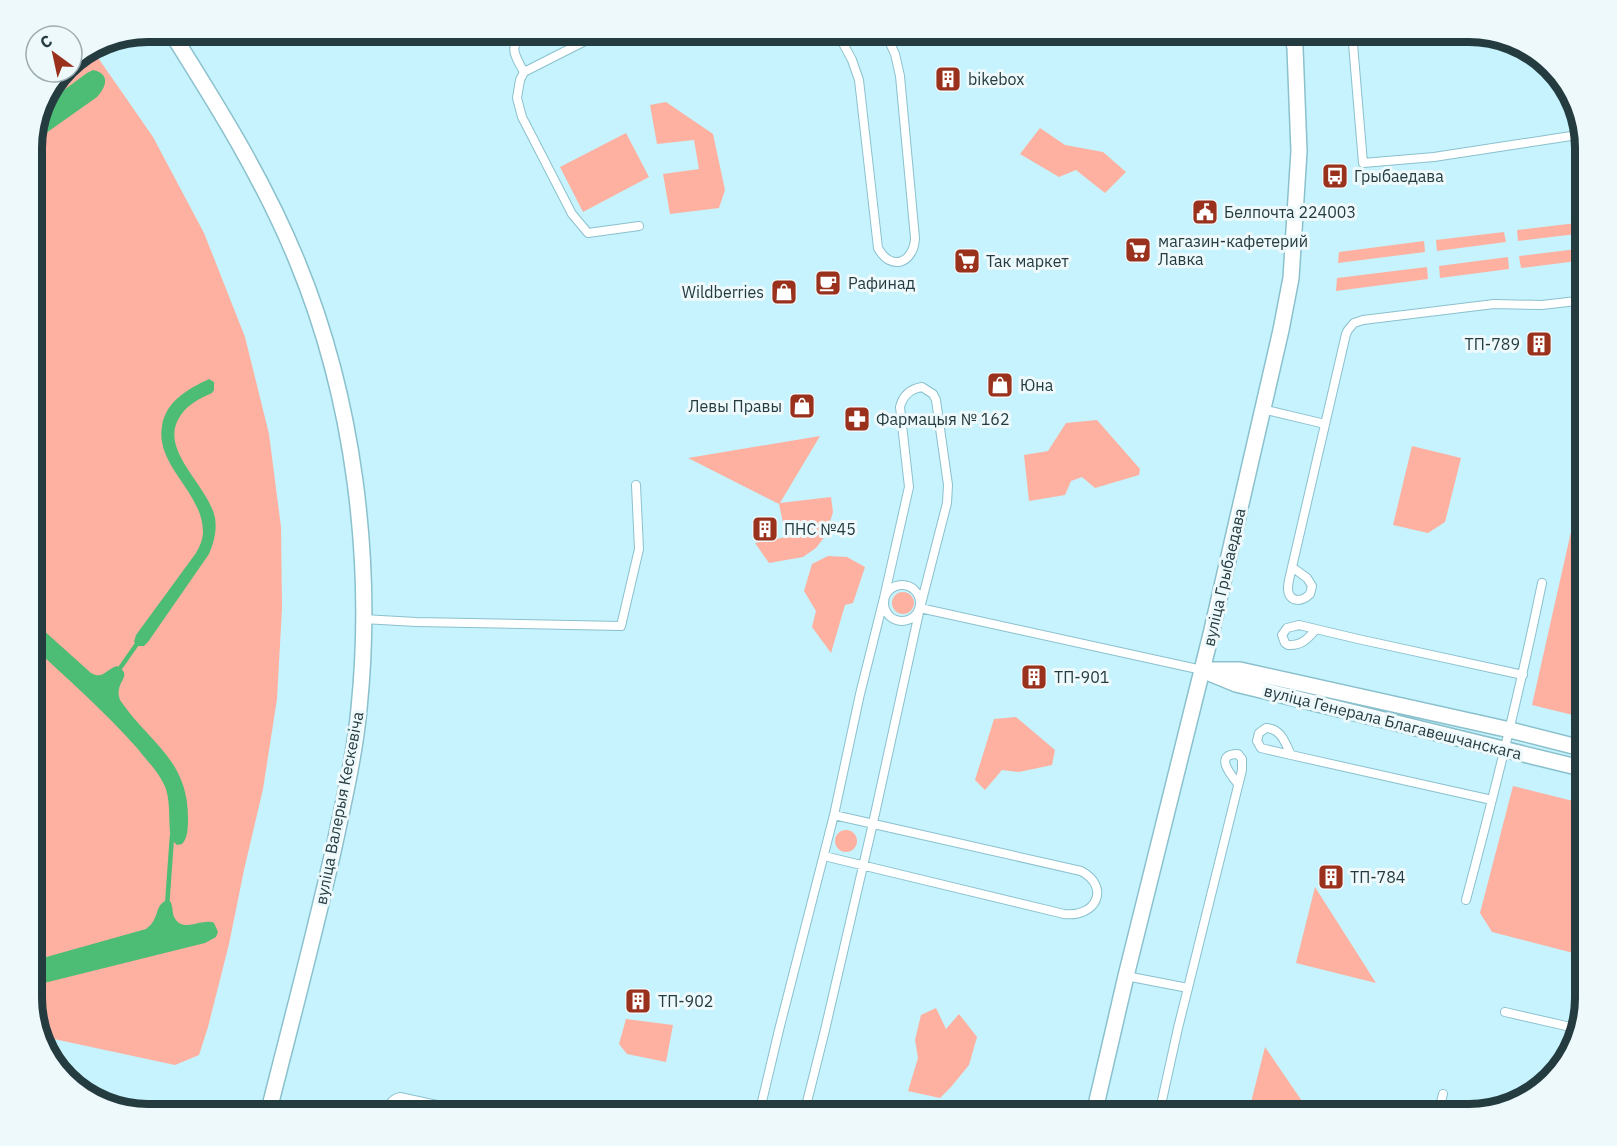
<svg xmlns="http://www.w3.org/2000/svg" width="1617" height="1146" font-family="'IBM Plex Sans',sans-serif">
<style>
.green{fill:#feb1a0}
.water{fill:#4dbd76}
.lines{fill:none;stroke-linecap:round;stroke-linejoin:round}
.stream{stroke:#4dbd76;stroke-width:4.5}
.lane-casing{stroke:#8ac1cd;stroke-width:10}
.street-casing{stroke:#8ac1cd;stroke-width:18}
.lane{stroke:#fff;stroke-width:8}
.street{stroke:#fff;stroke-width:15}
.labels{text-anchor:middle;stroke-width:6;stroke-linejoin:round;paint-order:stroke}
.poi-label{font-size:16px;fill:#243b40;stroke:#eef9fc;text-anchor:start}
.street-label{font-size:16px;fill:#243b40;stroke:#eef9fc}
.rim{fill:none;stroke:#243b40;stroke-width:8}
</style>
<rect width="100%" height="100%" fill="#c6f3fd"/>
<path class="green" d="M94 52 153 137 204 233 245 337 269 434 281 527 282 608 277 699 263 789 244 870 229 944 208 1027 199 1055 175 1065 40 1036 32 1005V140L44 96 62 72H72V60Z
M666 102 713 134 725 190 719 208 670 214 663 174 699 169 694 140 657 144 650 105Z
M1040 128 1065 145 1103 152 1126 172 1105 193 1076 170 1059 177 1020 154Z
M626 133 649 177 583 212 560 167Z
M1585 222V233L1518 241 1517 230Z
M1504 232 1506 242 1437 251 1436 240Z
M1424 241 1425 252 1338 263 1339 252Z
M1585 248V260L1521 268 1519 256Z
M1508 257 1509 269 1440 278 1439 266Z
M1427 267 1428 279 1336 291 1337 278Z
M1097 420 1140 469 1139 475 1095 488 1082 477 1071 481 1065 495 1029 501 1024 455 1048 451 1066 423Z
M820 436 780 503 831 497 833 512 826 535 816 548 803 557 769 563 755 543 786 537 779 504 688 458Z
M1412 446 1461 458 1445 522 1428 533 1393 525Z
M1575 514 1585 516V718L1532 705Z
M828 556 847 557 865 567 853 603 845 605 831 653 812 627 816 611 804 591 812 564Z
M892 603a11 11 0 1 1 22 0a11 11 0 1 1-22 0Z
M1016 717 1055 750 1052 765 1019 772 1002 770 985 790 975 780 994 719Z
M1513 786 1585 804V956L1492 932 1480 913Z
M835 841a11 11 0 1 1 22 0a11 11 0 1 1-22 0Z
M1315 887 1376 983 1296 963Z
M936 1008 946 1029 959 1014 977 1037 969 1065 951 1087 940 1098 908 1091 918 1058 915 1040 921 1015Z
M626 1019 673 1025 666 1062 627 1054 619 1044Z
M1265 1047 1306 1107 1295 1114H1248Z"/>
<path class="water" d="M93 70C111 74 106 87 97 97L32 143 41 107 87 73Z
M209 379 214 382V390L212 393C199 399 186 405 179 418 159 451 209 486 215 518 217 531 214 542 209 554L148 642 144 646H138L134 642 136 635 196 553C200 546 203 539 203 532 203 492 155 466 162 426 166 401 188 389 209 379Z
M32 620 91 673C103 680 106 669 117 666 131 674 121 679 119 689 118 694 119 696 120 700 149 743 188 759 188 818 188 827 188 838 182 844L177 845 171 839C168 823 171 806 166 789 160 773 147 761 137 748 104 711 68 679 32 646Z
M165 901H170C174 907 171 914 176 920 185 932 203 918 214 923L218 932 216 937 205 943 32 986V961L146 929C160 919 154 907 165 901Z"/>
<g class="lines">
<path class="stream" d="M118 671 139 641
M167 906 172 836"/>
<defs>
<path id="lane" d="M603 32 524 72 520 80 517 98 522 117 572 214 588 233 639 226
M837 32 852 60 859 80 878 248C891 272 914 263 915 238L900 76 895 54 889 41
M884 32 889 41 963 32
M1352 32 1363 163 1434 157 1571 136 1582 131
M524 72C513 53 507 43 530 32
M1262 409 1325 424
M1292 567 1307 578 1312 586 1310 594C1301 603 1288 602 1288 588 1288 581 1291 573 1292 567L1346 334 1348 330 1354 323 1363 320 1494 304 1542 305 1585 300
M884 603a18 18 0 1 1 36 0a18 18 0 1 1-36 0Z
M920 608 1202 670
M363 619 416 622 621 626 639 549 636 485
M1316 629C1308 639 1301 646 1288 645L1285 643 1282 635 1287 628 1299 625 1358 639 1523 675
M1291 755C1285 743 1282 729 1266 728L1259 733 1257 741 1261 748 1265 749 1291 755 1492 800
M824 856 1064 914C1096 918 1111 887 1081 871L834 815
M1466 900C1494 795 1520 690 1542 583
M1126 976 1188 988 1178 1028 1159 1114
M1188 988 1242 770V759L1238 754C1213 754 1231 775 1238 784
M1505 1012 1575 1028
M390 1114C386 1106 392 1099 400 1097L478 1114
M417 1114 420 1108 427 1103
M759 1114 779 1030 834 815 860 694 884 598 909 487 900 407C903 395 910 389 922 387L933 394 936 400 948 485 947 503 920 608 873 823 825 1030 804 1114
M1438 1114 1443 1094"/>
<path id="street" d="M171 32C217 105 264 180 297 261 354 399 374 561 359 709 355 752 345 795 336 838 316 930 291 1022 268 1114
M1202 670 1236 684 1585 769
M1211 670H1240L1510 730 1585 749
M1094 1114 1126 976 1211 634 1281 330 1291 278 1299 151 1295 48 1292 32"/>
</defs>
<use href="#lane" class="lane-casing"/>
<use href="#street" class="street-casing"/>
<use href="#lane" class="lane"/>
<use href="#street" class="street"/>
</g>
<defs>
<symbol id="building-square" viewBox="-11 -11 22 22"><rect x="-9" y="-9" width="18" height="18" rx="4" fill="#9a311c" stroke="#eef9fc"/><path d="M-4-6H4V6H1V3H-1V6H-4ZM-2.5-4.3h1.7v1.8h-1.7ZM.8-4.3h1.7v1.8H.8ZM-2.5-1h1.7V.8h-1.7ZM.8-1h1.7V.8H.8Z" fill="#fff"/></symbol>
<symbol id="bus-square" viewBox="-11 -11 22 22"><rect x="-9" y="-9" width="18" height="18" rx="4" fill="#9a311c" stroke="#eef9fc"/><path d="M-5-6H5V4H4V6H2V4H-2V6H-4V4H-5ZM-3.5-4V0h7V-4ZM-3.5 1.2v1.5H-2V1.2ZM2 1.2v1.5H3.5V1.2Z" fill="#fff"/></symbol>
<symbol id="civic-square" viewBox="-11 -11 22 22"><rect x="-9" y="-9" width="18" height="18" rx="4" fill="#9a311c" stroke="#eef9fc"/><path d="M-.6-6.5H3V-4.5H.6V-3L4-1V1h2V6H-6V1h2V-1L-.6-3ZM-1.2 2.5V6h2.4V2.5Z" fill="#fff"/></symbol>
<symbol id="supermarket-square" viewBox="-11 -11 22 22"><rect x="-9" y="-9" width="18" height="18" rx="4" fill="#9a311c" stroke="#eef9fc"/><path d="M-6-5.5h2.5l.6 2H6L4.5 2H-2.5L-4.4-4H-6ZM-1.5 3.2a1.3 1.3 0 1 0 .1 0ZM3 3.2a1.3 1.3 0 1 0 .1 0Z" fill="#fff"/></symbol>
<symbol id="cafe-square" viewBox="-11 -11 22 22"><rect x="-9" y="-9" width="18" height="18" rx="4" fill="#9a311c" stroke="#eef9fc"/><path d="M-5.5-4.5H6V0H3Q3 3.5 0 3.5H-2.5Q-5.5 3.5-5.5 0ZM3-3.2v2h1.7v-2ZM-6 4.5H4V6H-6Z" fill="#fff"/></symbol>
<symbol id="shop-square" viewBox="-11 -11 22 22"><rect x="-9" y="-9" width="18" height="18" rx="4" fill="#9a311c" stroke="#eef9fc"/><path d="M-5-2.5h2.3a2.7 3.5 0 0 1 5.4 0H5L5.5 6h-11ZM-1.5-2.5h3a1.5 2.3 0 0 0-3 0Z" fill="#fff"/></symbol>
<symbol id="pharmacy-square" viewBox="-11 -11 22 22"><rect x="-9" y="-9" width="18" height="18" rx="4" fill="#9a311c" stroke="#eef9fc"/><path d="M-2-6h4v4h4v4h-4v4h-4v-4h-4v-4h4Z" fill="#fff"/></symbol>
</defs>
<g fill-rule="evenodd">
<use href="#building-square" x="933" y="64" width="30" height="30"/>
<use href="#bus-square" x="1320" y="161" width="30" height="30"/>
<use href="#civic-square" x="1190" y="197" width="30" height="30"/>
<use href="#supermarket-square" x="1123" y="235" width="30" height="30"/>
<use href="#supermarket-square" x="952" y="246" width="30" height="30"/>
<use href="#cafe-square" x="813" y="268" width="30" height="30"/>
<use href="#shop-square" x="769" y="277" width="30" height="30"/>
<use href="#building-square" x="1524" y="329" width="30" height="30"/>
<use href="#shop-square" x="985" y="370" width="30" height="30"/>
<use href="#shop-square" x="787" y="391" width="30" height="30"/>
<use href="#pharmacy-square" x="842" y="404" width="30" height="30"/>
<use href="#building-square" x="750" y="514" width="30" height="30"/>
<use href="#building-square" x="1019" y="662" width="30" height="30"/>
<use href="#building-square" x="1316" y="862" width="30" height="30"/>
<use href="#building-square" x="623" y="986" width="30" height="30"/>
</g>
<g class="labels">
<g class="poi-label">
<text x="968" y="85">bikebox</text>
<text x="1354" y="182">Грыбаедава</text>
<text x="1224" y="218">Белпочта 224003</text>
<text x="1158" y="247">магазин-кафетерий<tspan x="1158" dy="18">Лавка</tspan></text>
<text x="986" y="267">Так маркет</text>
<text x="848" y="289">Рафинад</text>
<text x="764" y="298" text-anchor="end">Wildberries</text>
<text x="1520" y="350" text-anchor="end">ТП-789</text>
<text x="1020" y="391">Юна</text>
<text x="782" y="412" text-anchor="end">Левы Правы</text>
<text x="876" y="425">Фармацыя № 162</text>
<text x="784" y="535">ПНС №45</text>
<text x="1054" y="683">ТП-901</text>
<text x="1350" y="883">ТП-784</text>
<text x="658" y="1007">ТП-902</text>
</g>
<g class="street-label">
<text transform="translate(1224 577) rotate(-77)" y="6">вуліца Грыбаедава</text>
<text transform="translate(1393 722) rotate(14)" y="6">вуліца Генерала Благавешчанскага</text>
<text transform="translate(339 808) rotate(-79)" y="6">вуліца Валерыя Кескевіча</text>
</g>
</g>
<path d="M0 0H1617V1146H0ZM148 42H1469A106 106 0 0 1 1575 148V998A106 106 0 0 1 1469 1104H148A106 106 0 0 1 42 998V148A106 106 0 0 1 148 42Z" fill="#eef9fc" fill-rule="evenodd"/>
<path class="rim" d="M148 42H1469A106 106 0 0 1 1575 148V998A106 106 0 0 1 1469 1104H148A106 106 0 0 1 42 998V148A106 106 0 0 1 148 42Z"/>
<g transform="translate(54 54) rotate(327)"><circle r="28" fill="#eef9fc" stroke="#9dadb1" stroke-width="1.5"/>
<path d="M0-4.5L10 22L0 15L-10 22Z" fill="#9a311c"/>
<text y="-9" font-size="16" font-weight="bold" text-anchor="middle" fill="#243b40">С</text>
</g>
</svg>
